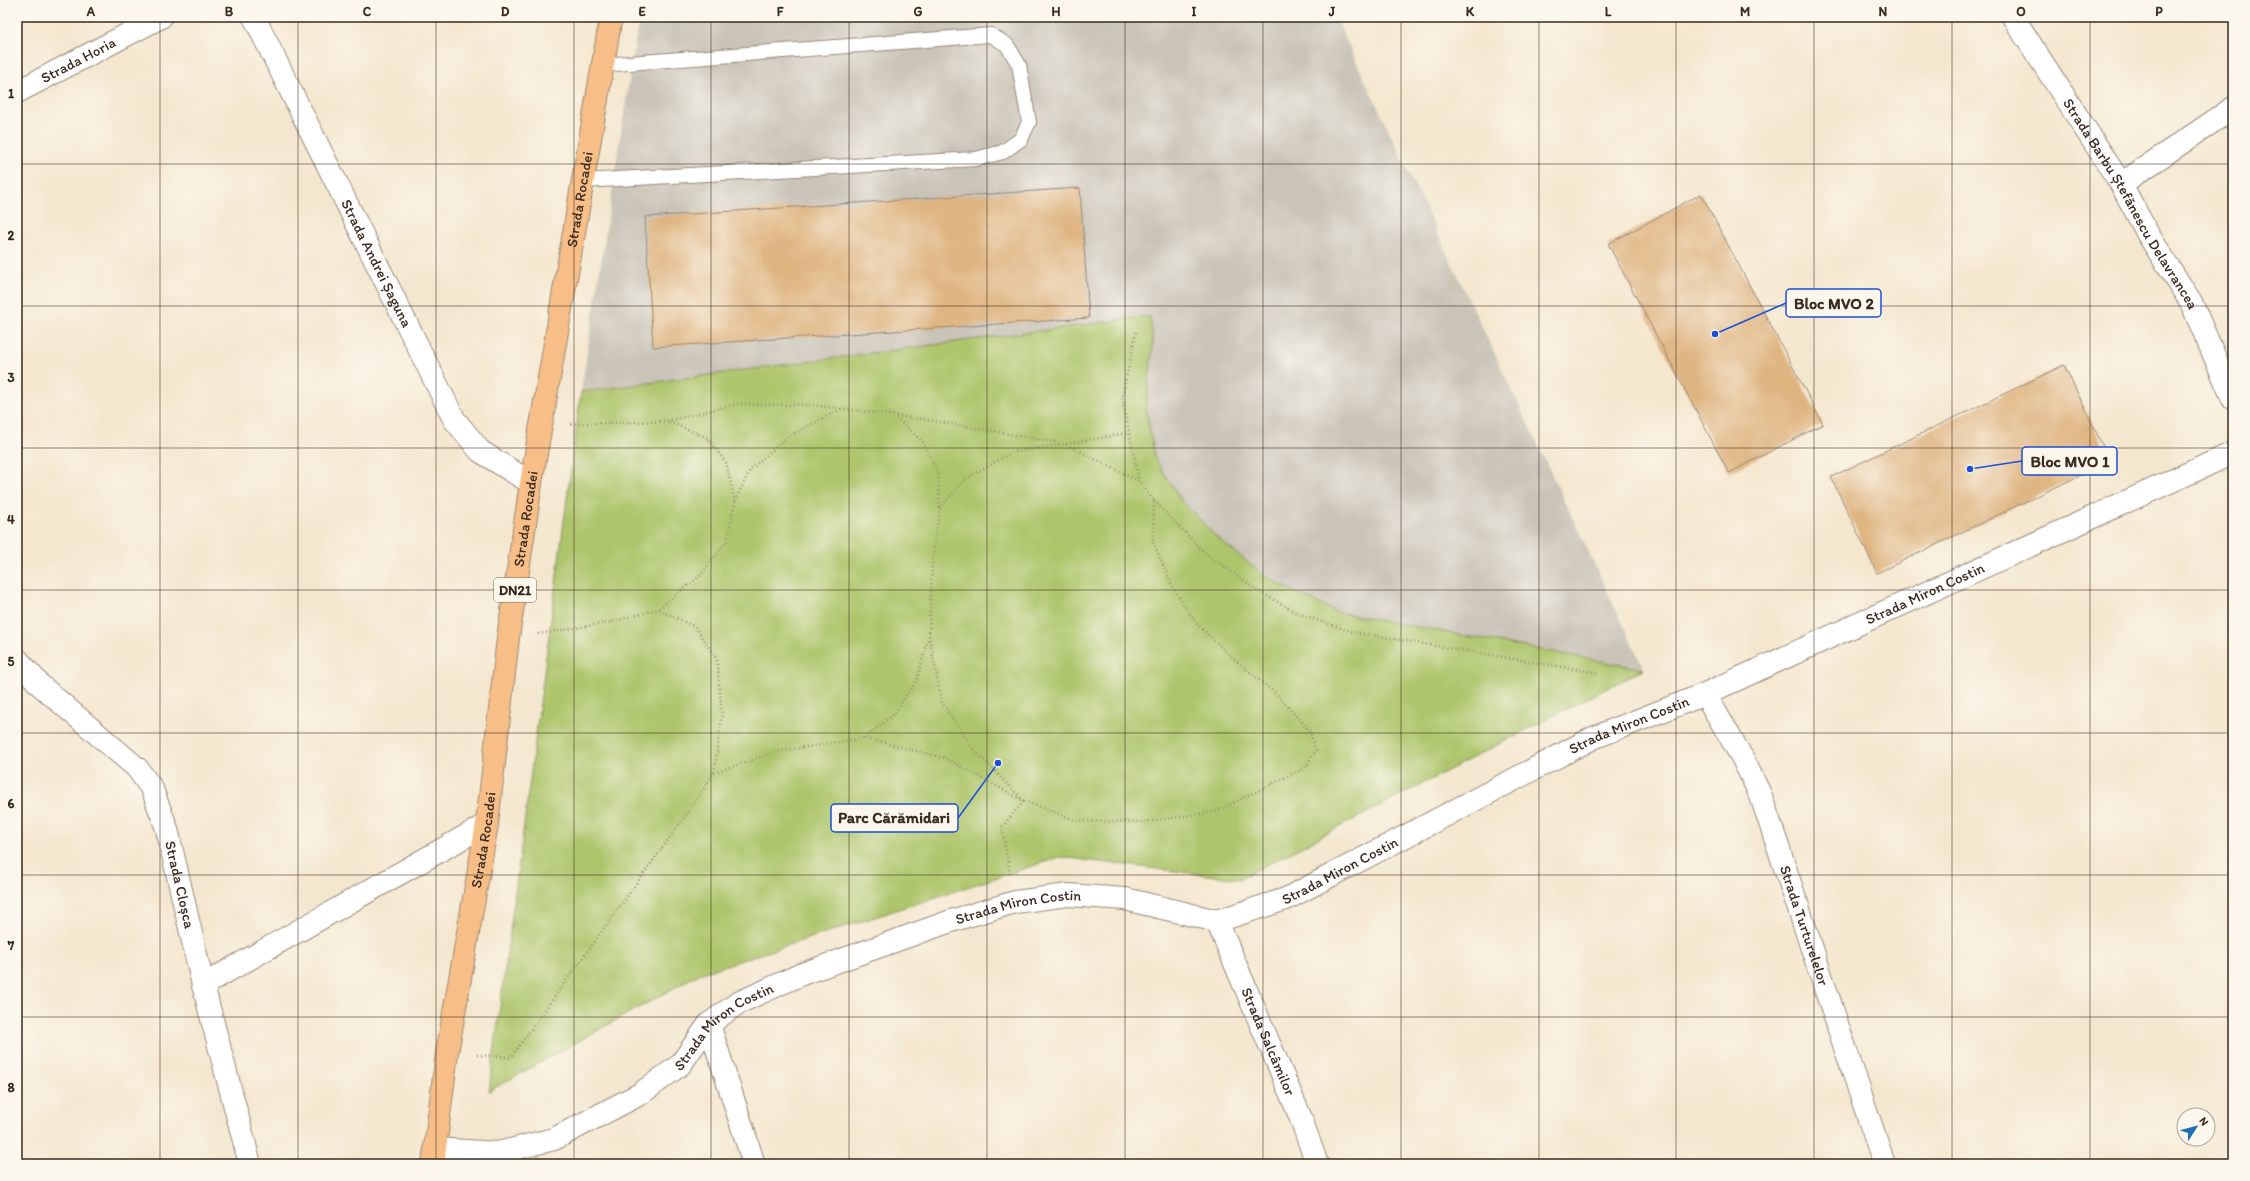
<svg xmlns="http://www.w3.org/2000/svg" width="2250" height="1181" viewBox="0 0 2250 1181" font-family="Itim,sans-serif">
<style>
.industrial{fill:#c9c3b8}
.green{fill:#adc66c;stroke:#747845}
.building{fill:#dfb582}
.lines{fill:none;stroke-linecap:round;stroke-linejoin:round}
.service-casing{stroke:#988876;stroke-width:16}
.minor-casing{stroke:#988876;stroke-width:24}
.primary-casing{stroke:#988876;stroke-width:24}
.path{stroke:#988876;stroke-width:2.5;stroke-dasharray:1 3;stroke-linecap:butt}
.service{stroke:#fff;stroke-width:14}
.minor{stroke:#fff;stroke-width:22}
.primary{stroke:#f7be87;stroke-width:22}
.grid{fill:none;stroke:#3b2a1e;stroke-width:1;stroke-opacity:0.55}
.labels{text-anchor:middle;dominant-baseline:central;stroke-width:3;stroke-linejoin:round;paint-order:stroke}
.shield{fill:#fbf7ec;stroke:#75685c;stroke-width:1}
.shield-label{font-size:14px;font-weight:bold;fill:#3b2a1e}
.street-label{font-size:15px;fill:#3b2a1e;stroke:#fbf7ec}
.leader{fill:none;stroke:#1d4ed8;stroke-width:1.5}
.callout-dot{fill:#1d4ed8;stroke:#fbf7ec;stroke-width:1.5}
.callout{fill:#fbf7ec;stroke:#1d4ed8;stroke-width:1.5}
.callout-label{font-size:16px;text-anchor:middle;font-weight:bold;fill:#3b2a1e}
.neatline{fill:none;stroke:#3b2a1e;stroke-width:1.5}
.grid-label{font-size:13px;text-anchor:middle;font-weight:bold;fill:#3b2a1e}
</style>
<rect width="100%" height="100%" fill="#fbf7ec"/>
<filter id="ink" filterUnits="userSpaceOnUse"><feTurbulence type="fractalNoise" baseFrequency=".025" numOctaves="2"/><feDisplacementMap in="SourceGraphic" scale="8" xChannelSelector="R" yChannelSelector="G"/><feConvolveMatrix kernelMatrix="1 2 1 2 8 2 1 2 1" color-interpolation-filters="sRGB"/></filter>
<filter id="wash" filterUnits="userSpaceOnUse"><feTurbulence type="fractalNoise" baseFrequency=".012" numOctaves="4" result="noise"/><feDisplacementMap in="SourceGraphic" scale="16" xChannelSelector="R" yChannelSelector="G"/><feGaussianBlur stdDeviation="0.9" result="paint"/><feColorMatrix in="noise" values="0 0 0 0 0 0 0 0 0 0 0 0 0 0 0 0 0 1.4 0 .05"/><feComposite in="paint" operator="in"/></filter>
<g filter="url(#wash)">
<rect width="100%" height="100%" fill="#f4e7cf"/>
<path class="industrial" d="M639,17h696l309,652 -308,-57 -66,-33 -53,-41 -36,-38 -26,-41 -9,-52 7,-64 -3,-27 -569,76z"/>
<path class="green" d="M1150,316l3,27 -7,64 9,52 26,41 36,38 52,41 67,33 308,57 -405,210 -179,-22 -361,117 -210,117 92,-699z"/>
<g id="blocks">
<path class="building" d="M1080,188l9,130 -436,29 -8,-130z
M1701,194l122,230 -94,49 -121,-229z
M2064,365l46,96 -233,112 -46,-96z"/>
</g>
</g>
<g filter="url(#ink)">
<use href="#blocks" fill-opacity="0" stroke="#988876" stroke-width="1"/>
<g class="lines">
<g class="service-casing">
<path id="service" d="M583,181l393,-22 27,-7 18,-13 8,-17 -10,-57 -12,-20 -16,-10 -388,30"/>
</g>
<g class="minor-casing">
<g id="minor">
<path id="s1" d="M254,17l200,402 26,32 51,32"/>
<path id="s2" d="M2013,17l108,167 28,52 42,66 42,97"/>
<path id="s3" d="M17,92l144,-75"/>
<path d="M2121,184l112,-76"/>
<path id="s4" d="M17,659l23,26 97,83 15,21 15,40 36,156 47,179"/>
<path id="s5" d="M1705,694l38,65 18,37 123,368"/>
<path id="s6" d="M1217,921l83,195 17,48"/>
<path d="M203,985l284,-161"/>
<path d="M709,1024l45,140"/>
<path id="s7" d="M435,1149l63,4 56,-14 86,-45 40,-29 29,-41 29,-21 64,-29 149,-53 64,-19 53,-7 57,4 92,22 69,-22 307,-161 112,-44 528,-241"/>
</g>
</g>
<g class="primary-casing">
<g id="primary">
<path id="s8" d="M433,1164l14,-111 40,-229 21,-186 23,-155 80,-466"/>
</g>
</g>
<path class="path" d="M1136,332l-14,66 17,82
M893,415l30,27 15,31 2,34
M571,424l96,-3 70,-17 76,1 116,15 132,23
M1066,444l62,-11
M735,501l15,-31 37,-33 56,-29
M1154,501l49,50 52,38 44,25 54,18 246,41
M538,634l69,-11 51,-14 42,-33 27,-35 8,-39 -9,-39 -18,-25 -41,-17
M864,738l30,-24 23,-34 11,-42
M714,773l61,-21 89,-14 81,20 79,43 54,20 65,1 71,-10 91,-44 11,-18 -7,-20 -34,-37 -48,-40 -31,-30 -23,-35 -20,-46 1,-41 -15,-20 -74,-37 -52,8 -48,27 -25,29 -8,52 -3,75 13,68 31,46 51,52
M1010,874l-8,-47 22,-26
M477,1055l34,2 175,-242 28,-42 8,-56 -5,-58 -22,-32 -37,-18"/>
<use href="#service" class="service"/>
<use href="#minor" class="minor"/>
<use href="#primary" class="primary"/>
</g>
</g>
<path class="grid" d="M160,17v1147M298,17v1147M436,17v1147M574,17v1147M711,17v1147M849,17v1147M987,17v1147M1125,17v1147M1263,17v1147M1401,17v1147M1539,17v1147M1676,17v1147M1814,17v1147M1952,17v1147M2090,17v1147M17,164h2216M17,306h2216M17,448h2216M17,590h2216M17,733h2216M17,875h2216M17,1017h2216"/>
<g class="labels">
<rect class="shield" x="494" y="578" width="42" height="24" rx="3"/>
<g class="shield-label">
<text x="515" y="590">DN21</text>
</g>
<g class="street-label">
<text stroke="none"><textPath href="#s3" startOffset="69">Strada Horia</textPath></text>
<text stroke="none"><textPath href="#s8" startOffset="976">Strada Rocadei</textPath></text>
<text stroke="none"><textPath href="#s2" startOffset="221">Strada Barbu Ștefănescu Delavrancea</textPath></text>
<text stroke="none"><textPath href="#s1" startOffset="275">Strada Andrei Șaguna</textPath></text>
<text stroke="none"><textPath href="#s8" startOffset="652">Strada Rocadei</textPath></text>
<text stroke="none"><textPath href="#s7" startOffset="1635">Strada Miron Costin</textPath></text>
<text stroke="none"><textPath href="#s7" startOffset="1311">Strada Miron Costin</textPath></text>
<text stroke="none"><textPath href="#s8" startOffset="328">Strada Rocadei</textPath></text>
<text stroke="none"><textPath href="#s7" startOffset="987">Strada Miron Costin</textPath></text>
<text stroke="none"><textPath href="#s4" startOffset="288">Strada Cloșca</textPath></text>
<text stroke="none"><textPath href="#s7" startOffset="651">Strada Miron Costin</textPath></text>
<text stroke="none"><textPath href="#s5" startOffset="253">Strada Turturelelor</textPath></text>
<text stroke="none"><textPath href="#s7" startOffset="327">Strada Miron Costin</textPath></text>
<text stroke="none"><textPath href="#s6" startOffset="131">Strada Salcâmilor</textPath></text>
</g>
</g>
<path class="leader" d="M1715 334L1786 303M1970 469L2022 461M998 763L958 818"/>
<g class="callout-dot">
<circle cx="1715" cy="334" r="4"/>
<circle cx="1970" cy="469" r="4"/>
<circle cx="998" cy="763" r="4"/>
</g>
<g class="callout">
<rect x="1786" y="289" width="95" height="28" rx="4"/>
<rect x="2022" y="447" width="95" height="28" rx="4"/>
<rect x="831" y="804" width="127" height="28" rx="4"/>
</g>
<g class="callout-label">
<text x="1834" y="309">Bloc MVO 2</text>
<text x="2070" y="467">Bloc MVO 1</text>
<text x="894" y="823">Parc Cărămidari</text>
</g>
<rect width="2250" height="1181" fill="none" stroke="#fbf7ec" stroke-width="44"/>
<g transform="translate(2196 1127) rotate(54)"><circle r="19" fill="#fbf7ec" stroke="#aea59a"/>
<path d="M0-3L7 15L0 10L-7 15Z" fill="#1f6fb2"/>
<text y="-6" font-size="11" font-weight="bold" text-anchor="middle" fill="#3b2a1e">N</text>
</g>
<rect x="22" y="22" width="2206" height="1137" class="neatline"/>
<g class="grid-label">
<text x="91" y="16">A</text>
<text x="229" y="16">B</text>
<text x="367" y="16">C</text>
<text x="505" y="16">D</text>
<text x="642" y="16">E</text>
<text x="780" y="16">F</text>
<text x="918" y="16">G</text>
<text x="1056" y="16">H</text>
<text x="1194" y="16">I</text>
<text x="1332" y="16">J</text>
<text x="1470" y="16">K</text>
<text x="1608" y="16">L</text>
<text x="1745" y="16">M</text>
<text x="1883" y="16">N</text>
<text x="2021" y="16">O</text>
<text x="2159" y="16">P</text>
<text x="11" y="98">1</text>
<text x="11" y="240">2</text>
<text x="11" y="382">3</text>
<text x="11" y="524">4</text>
<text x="11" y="666">5</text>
<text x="11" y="808">6</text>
<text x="11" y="950">7</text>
<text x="11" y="1092">8</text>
</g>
</svg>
